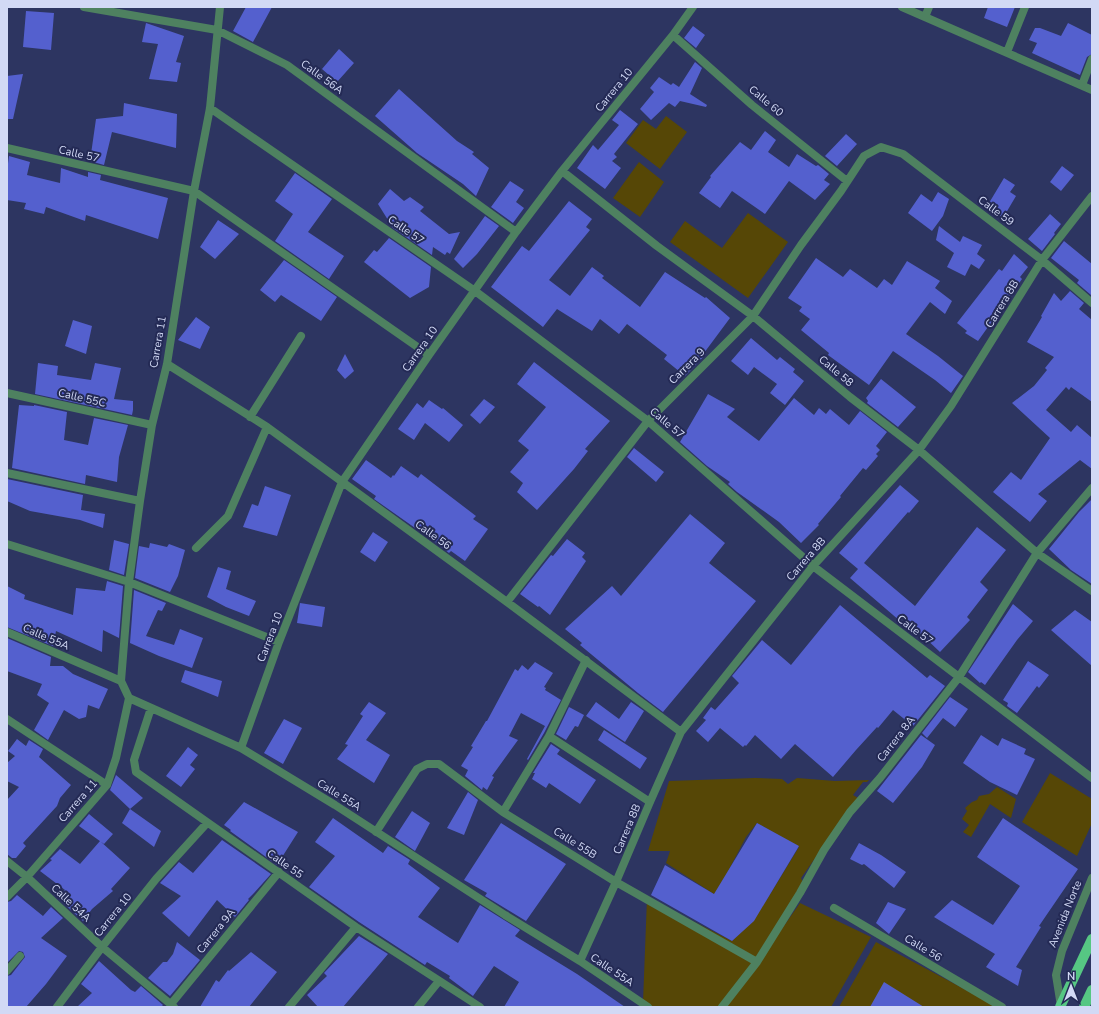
<svg xmlns="http://www.w3.org/2000/svg" width="1099" height="1014" viewBox="0 0 1099 1014" font-family="'Nunito Sans',sans-serif">
<style>
.green{fill:#564706;fill-rule:evenodd}
.building{fill:#5460ce}
.lines{fill:none;stroke-linecap:round;stroke-linejoin:round}
.street{stroke:#4e8160;stroke-width:8}
.primary{stroke:#56c783;stroke-width:10}
.labels{text-anchor:middle;dominant-baseline:central;stroke-width:4;stroke-linejoin:round;paint-order:stroke}
.street-label{font-size:11px;fill:#d2d9f5;stroke:#242a55}
</style>
<rect width="100%" height="100%" fill="#2d3561"/>
<path class="green" d="M666,116l21,16 -27,37 -34,-26 17,-23 13,9z
M639,162l25,20 -24,35 -27,-19z
M748,213l40,29 -40,56 -78,-56 15,-21 37,27z
M1050,773l42,26v24l-15,33 -55,-34z
M755,778l27,1 6,5 9,-6 38,3 34,-1 -2,2h-4l-10,13 5,3 -57,80 2,4 -41,75 38,-54 71,34 -40,70h-180l-8,-5 4,-104 85,43 22,-21 -88,-57 4,-12h-22l21,-70zM757,823l42,24 -33,54 -41,-24 21,-40z
M997,787l19,12 -5,19 -21,-14 -19,33 -8,-5 6,-7 -7,-6 5,-8 -2,-3 7,-6 5,-2 2,-4 10,-2z
M876,942l122,65h-159z"/>
<path class="building" d="M246,7h26l-19,35 -20,-11z
M988,7h27l-8,20 -23,-9z
M26,11l28,2 -3,37 -28,-3z
M146,23l38,13 -8,26 5,1 -4,19 -28,-3 9,-35 -16,-2z
M1068,23l24,12v19l-5,3 -7,18 -48,-22 5,-10 -8,-3 6,-12h5l21,8z
M693,26l12,9 -9,13 -12,-10z
M339,49l15,14 -17,19 -15,-13z
M695,62l7,6 -12,26 17,11 -1,2 -26,-6 -5,6 -6,-4 -18,17 -11,-11 14,-17 -4,-4 9,-11 12,8 2,-2 6,4z
M23,74l-10,45h-6v-43z
M399,89l58,52 17,11 -2,2 17,14 -13,28 -13,-12 -46,-31 -42,-37z
M124,103l53,11 -1,34 -64,-16 -8,33 -14,-4 6,-42 27,-3z
M620,110l18,14 -24,30 3,3 -5,4 9,7 -16,21 -28,-21 16,-23 5,5 21,-25 -7,-5z
M765,131l11,9 -8,12 21,15 8,-13 19,12 2,-1 11,9 -5,6 6,4 -15,16 -26,-19 -24,33 -33,-23 -12,17 -21,-15 12,-16 -1,-1 30,-34 11,8z
M846,134l11,10 -20,22 -12,-10z
M9,156l21,6 -3,13 33,8 1,-15 27,9v-5l13,3 -1,5 68,18 -10,41 -72,-24 -1,6 -39,-14 -2,7 -20,-5 2,-6 -19,-3v-29z
M1062,166l12,9 -13,16 -11,-9z
M295,173l37,26 -24,33 36,24 -15,23 -54,-38 18,-27 -18,-13z
M1004,178l11,7 -5,7 6,4 -13,22 -10,-7v-6l-4,-2z
M510,181l14,9 -8,12 8,6 -11,15 -22,-16z
M390,189l14,12 6,-4 14,10 -4,4 29,23 11,-2 -10,22 -3,-2 -2,3 -12,-8 -1,8 -39,-27 -15,-24z
M938,192l11,7 -6,17 -11,15 -24,-18 13,-19 11,8z
M569,201l23,18 -6,8 4,3 -41,50 21,16 22,-29 12,9 -2,2 38,29 25,-35 40,26 1,-1 24,21 -26,35 2,1 -21,22 -21,-17 3,-4 -40,-31 -8,10 -19,-15 -8,12 -35,-22 -14,18 -52,-40 31,-41 7,5z
M1050,214l11,10 -7,9 1,1 -13,17 -14,-12z
M485,216l14,10 -22,28 -14,14 -9,-9z
M218,220l21,14 -24,25 -15,-12z
M939,226l21,16 3,-6 19,9 -5,9 8,6 -6,9 -8,-5 -6,12 -18,-9 7,-14 -18,-13z
M389,238l42,29 -2,20 -19,11 -46,-36 10,-12 3,2z
M1064,241l28,23 -1,31 -14,-12 2,-3 -28,-22z
M1014,254l14,13 -8,10 2,2 -44,62 -13,-8 2,-2 -10,-8 42,-54 3,2z
M816,258l27,19 7,-8 27,19 7,-9 8,6 15,-24 33,20 -5,7 17,13 -7,13 -15,-12 -24,32 32,22 25,20 -12,17 -16,-13 -42,-29 -24,34 -41,-30 1,-2 -28,-23 9,-11 -11,-8 3,-4 -14,-9z
M284,260l53,37 -16,24 -40,-26 -6,7 -15,-12z
M1070,291l14,12 -5,6 13,11v82l-21,-15 -2,3 -3,-3 -20,23 25,22 6,-7 15,13v31l-12,-9 -42,34 9,7 -17,21 -37,-30 18,-20 10,8 29,-42 -38,-35 22,-17 13,-16 -2,-2 9,-11 -27,-15 15,-25 -1,-1 13,-23 7,8z
M196,317l14,10 -10,22 -22,-9z
M73,320l19,6 -6,28 -21,-8z
M751,338l26,22 3,-3 15,12 -2,3 11,9 -19,24 -15,-12 7,-9 -23,-17 -6,8 -17,-14z
M345,354l9,17 -9,8 -8,-9z
M534,362l76,59 -25,28 3,2 -14,18 -37,41 -20,-18 6,-9 -13,-11 19,-22 -11,-9 28,-34 -29,-23z
M38,363l20,3 -1,9 34,5 4,-17 26,5 -7,31 19,2v9l-1,5 -97,-21z
M881,379l35,28 -18,20 -31,-24 1,-2 -2,-3z
M708,394l27,15 -8,8 32,24 35,-43 20,17 5,-7 7,6 4,-5 19,16 11,-14 27,21 -11,14 4,4 -4,4 2,2 -12,14 -3,-2 -23,28 1,1 -23,27 1,1 -18,18 -22,-21 -42,-30 -9,-8 2,-2 -23,-16 -27,-24z
M484,399l11,8 -15,17 -10,-9z
M429,400l13,9 1,-1 20,17 -14,17 -24,-19 -11,17 -16,-11 19,-26 6,5z
M19,405l15,1v-1l33,7 -3,28 24,5 6,-27 34,7 -9,32 -2,25 -31,-7 -1,9 -73,-16z
M634,448l30,24 -8,10 -29,-25z
M366,460l25,18 2,-3 1,1 7,-10 17,12 3,-4 55,42 -3,3 15,10 -23,32 -14,-10 -2,2 -30,-24 -1,1 -44,-31 2,-3 -24,-17z
M7,479l76,16 -2,15 24,4 -2,14 -23,-8 -50,-9 -23,-10z
M900,485l19,16 -10,12 -1,-1 -44,51 51,43 62,-79 29,23 -26,32 8,8 -21,27 3,3 -30,32 -37,-35 -3,4 -50,-43 8,-9 -19,-16z
M265,486l26,9 -14,41 -34,-9 9,-23 6,2z
M1092,499v85l-21,-14 -22,-21 30,-37z
M690,514l35,29 -16,20 47,38 -93,111 -25,-19 -58,-48 2,-2 -17,-14 47,-43 9,10z
M373,532l15,10 -13,20 -15,-10z
M567,539l18,14 -3,4 4,4 -36,54 -11,-9 -1,1 -18,-13 31,-39 2,1z
M114,540l15,4 -5,31 -15,-5z
M150,543l17,4 2,-3 16,6 -7,26 -8,16 -35,-14 4,-32 10,2z
M218,567l13,4 -5,18 30,12 -7,15 -23,-9 -19,-10z
M107,581l16,5 -4,52 -16,-8 -1,22 -46,-21 -3,15 -46,-19v-41l18,9 -1,4 49,16 3,-27 29,3z
M134,590l32,13 -4,8 -4,-1 -12,26 28,9 6,-16 23,9 -11,30 -33,-12 -29,-13z
M300,603l25,4 -3,20 -25,-4z
M1013,604l20,17 -16,19 -32,45 -4,-3 -1,1 -12,-11z
M840,605l87,73 3,-3 15,11 -32,40 -20,-16 -15,18 -1,-1 -21,23 -23,27 -38,-33 -14,15 -26,-24 -9,11 -1,-1 -2,2 -23,-19 -12,14 -12,-11 10,-11 -3,-2 8,-11 4,3 24,-27 -7,-7 30,-36 29,25z
M1075,610l17,12v44l-41,-36z
M7,638l44,19 -1,9h13l10,8 35,15 -9,20 -11,-4 -2,12 -7,2 -15,-9 -16,30 -14,-10 15,-27 -12,-8 5,-11 -35,-13z
M1028,661l21,14 -10,13 -2,-2 -20,27 -10,-7 1,-3 -5,-3z
M535,662l18,11 -9,14 2,1 -1,2 16,10 -17,33 -16,27 -1,-1 18,-33 -24,-13 -12,23 9,4 -26,36 2,1 -7,13 -4,-3 -1,3 -17,-14 3,-6 -7,-4 12,-19 -2,-1 15,-25h1l28,-52 3,2 4,-6 6,5z
M185,670l37,11 -4,16 -37,-15z
M950,697l18,12 -13,18 -12,-9 -16,20 -5,-5z
M369,702l17,11 -20,27 24,15 -16,28 -37,-24 11,-14 -3,-1 18,-28 -3,-2z
M596,702l23,17 12,-17 13,9 -19,31 -39,-26z
M569,707l15,8 -6,12 -3,-1 -9,14 -10,-6z
M284,719l18,9 -19,36 -19,-11z
M604,730l43,28 -7,11 -42,-29z
M921,735l14,10 -13,22 -29,36 -16,-12z
M981,735l17,11 4,-8 24,11 -2,5 11,5 -18,36 -27,-13 -27,-19z
M17,739l9,7 3,-6 14,9 -4,8 32,28 -11,13 -3,8 -34,37 3,3 -10,12h-4l-5,-4v-54l12,-13 -12,-6v-18l8,-7 -7,-5z
M551,744l9,6 -3,4 39,26 -16,24 -31,-21 -3,5 -14,-9 3,-6h-2z
M188,747l10,8 -8,10 5,4 -14,18 -15,-11z
M116,775l27,23 -13,11 -20,-19z
M468,792l10,8 -14,35 -17,-7z
M244,802l54,30 -21,33 -47,-34 1,-1 -7,-5z
M130,809l31,22 -7,16 -32,-24z
M412,811l18,12 -15,28 -20,-14z
M89,814l24,20 -9,10 -25,-18z
M333,818l50,35 5,-7 22,14 -2,4 32,24 -22,29 32,21 8,5 22,-38 40,25 -5,6 62,38 48,33h-121l15,-25 -25,-16 -21,30 -24,-18 1,-2 -23,-14 -2,3 -66,-43 -50,-35 26,-31 -20,-14z
M1003,818l75,51 -39,57 2,1 -25,40 6,3 -4,16 -32,-19 9,-13 -61,-37 18,-17 41,25 27,-39 -43,-29z
M501,823l65,41 -40,57 -41,-25 2,-3 -23,-13z
M757,823l42,23 -45,75 -22,20 -81,-46 14,-30 49,29z
M222,840l49,34 -17,19 -6,6 1,1 -14,17 -18,-17 -28,37 -27,-24 19,-17 -21,-13 19,-21 14,11z
M100,841l30,27 -19,21 2,2 -21,18 -9,12 -25,-23 7,-8 -25,-19 12,-11 -2,-1 10,-10 20,15z
M859,843l22,12 25,17 -12,16 -30,-24 -2,1 -12,-6z
M17,895l26,21 8,-9 12,11 -22,20 26,18 -21,28 -20,23h-19v-31l4,-1 14,-18 -2,-5 -4,-1 -12,12v-61l4,-1z
M888,902l18,7 -17,25 -13,-11z
M359,936l29,18 -45,53h-25l-11,-12 20,-19 -3,-3z
M177,942l23,18 -30,36 -22,-18 15,-16h4l6,-8z
M251,952l26,20 -28,35h-49l16,-27 3,2 9,-12 1,1z
M99,961l32,29 4,2 6,-6 22,19 -2,2h-84l15,-14 -11,-9z
M884,982l40,25h-54z"/>
<g class="lines">
<path class="street" d="M84,7l133,23 70,35 229,167
M902,7l190,83
M925,17l4,-10
M673,35l79,70 95,76
M1007,52l18,-45
M1082,85l10,-26
M210,108l265,183 173,130 165,145 279,212
M7,148l187,43 235,164
M562,171l95,75 96,70 97,81 69,53 118,103 55,38
M167,364l100,63 240,175 174,130
M7,393l145,32
M250,417l51,-81
M7,473l133,28
M7,544l122,38 150,60
M196,548l32,-32 39,-89
M507,602l141,-181 105,-105 48,-71 40,-54 23,-35 17,-9 22,7 139,106 50,43
M7,632l114,49 8,17 112,50 94,57 170,110 75,46 68,46
M121,681l8,-99 11,-81 12,-76 15,-61 27,-173 16,-83 10,-101
M151,708l-17,52 2,12 220,155 124,80
M7,719l100,66
M549,736l101,66
M241,748l38,-106 63,-160 87,-127 87,-123 46,-61 111,-136 20,-28
M503,812l46,-76 37,-76
M376,832l41,-63 10,-5h12l64,48 113,70 141,80
M7,861l20,16 75,70 72,60
M7,897l20,-20 80,-92 9,-27 13,-60
M834,908l168,99
M580,961l36,-79 34,-80 31,-70 132,-166 106,-116 32,-44 91,-146 50,-64
M7,971l13,-15
M171,1004l108,-132
M1061,1006l-5,-31 6,-24 30,-73
M57,1007l45,-60 54,-68 51,-56
M289,1007l67,-80
M418,1007l21,-26
M722,1007l35,-45 43,-69 24,-43 26,-38 30,-34 79,-101 78,-124 55,-65"/>
<path class="primary" d="M1060,1007l32,-68
M1084,1007l8,-17"/>
</g>
<g class="labels">
<g class="street-label">
<text transform="translate(322 77) rotate(36)">Calle 56A</text>
<text transform="translate(614 90) rotate(-51)">Carrera 10</text>
<text transform="translate(766 101) rotate(40)">Calle 60</text>
<text transform="translate(79 154) rotate(13)">Calle 57</text>
<text transform="translate(996 211) rotate(37)">Calle 59</text>
<text transform="translate(406 230) rotate(35)">Calle 57</text>
<text transform="translate(1002 304) rotate(-59)">Carrera 8B</text>
<text transform="translate(158 342) rotate(-80)">Carrera 11</text>
<text transform="translate(420 349) rotate(-55)">Carrera 10</text>
<text transform="translate(687 366) rotate(-45)">Carrera 9</text>
<text transform="translate(836 371) rotate(40)">Calle 58</text>
<text transform="translate(82 398) rotate(13)">Calle 55C</text>
<text transform="translate(667 423) rotate(40)">Calle 57</text>
<text transform="translate(433 535) rotate(36)">Calle 56</text>
<text transform="translate(806 559) rotate(-49)">Carrera 8B</text>
<text transform="translate(915 630) rotate(37)">Calle 57</text>
<text transform="translate(46 637) rotate(23)">Calle 55A</text>
<text transform="translate(270 637) rotate(-69)">Carrera 10</text>
<text transform="translate(896 739) rotate(-52)">Carrera 8A</text>
<text transform="translate(339 795) rotate(32)">Calle 55A</text>
<text transform="translate(78 801) rotate(-49)">Carrera 11</text>
<text transform="translate(627 829) rotate(-67)">Carrera 8B</text>
<text transform="translate(575 843) rotate(32)">Calle 55B</text>
<text transform="translate(285 864) rotate(35)">Calle 55</text>
<text transform="translate(71 903) rotate(43)">Calle 54A</text>
<text transform="translate(1065 914) rotate(-68)">Avenida Norte</text>
<text transform="translate(113 915) rotate(-51)">Carrera 10</text>
<text transform="translate(216 931) rotate(-51)">Carrera 9A</text>
<text transform="translate(923 948) rotate(31)">Calle 56</text>
<text transform="translate(612 970) rotate(34)">Calle 55A</text>
</g>
</g>
<rect width="1099" height="1014" fill="none" stroke="#d2d9f5" stroke-width="16"/>
<g transform="translate(1071 986)" stroke="#242a55" stroke-width="3" paint-order="stroke">
<path d="M0-3L7 15L0 10L-7 15Z" fill="#d2d9f5"/>
<text y="-6" font-size="11" font-weight="bold" text-anchor="middle" fill="#d2d9f5">N</text>
</g>
</svg>
